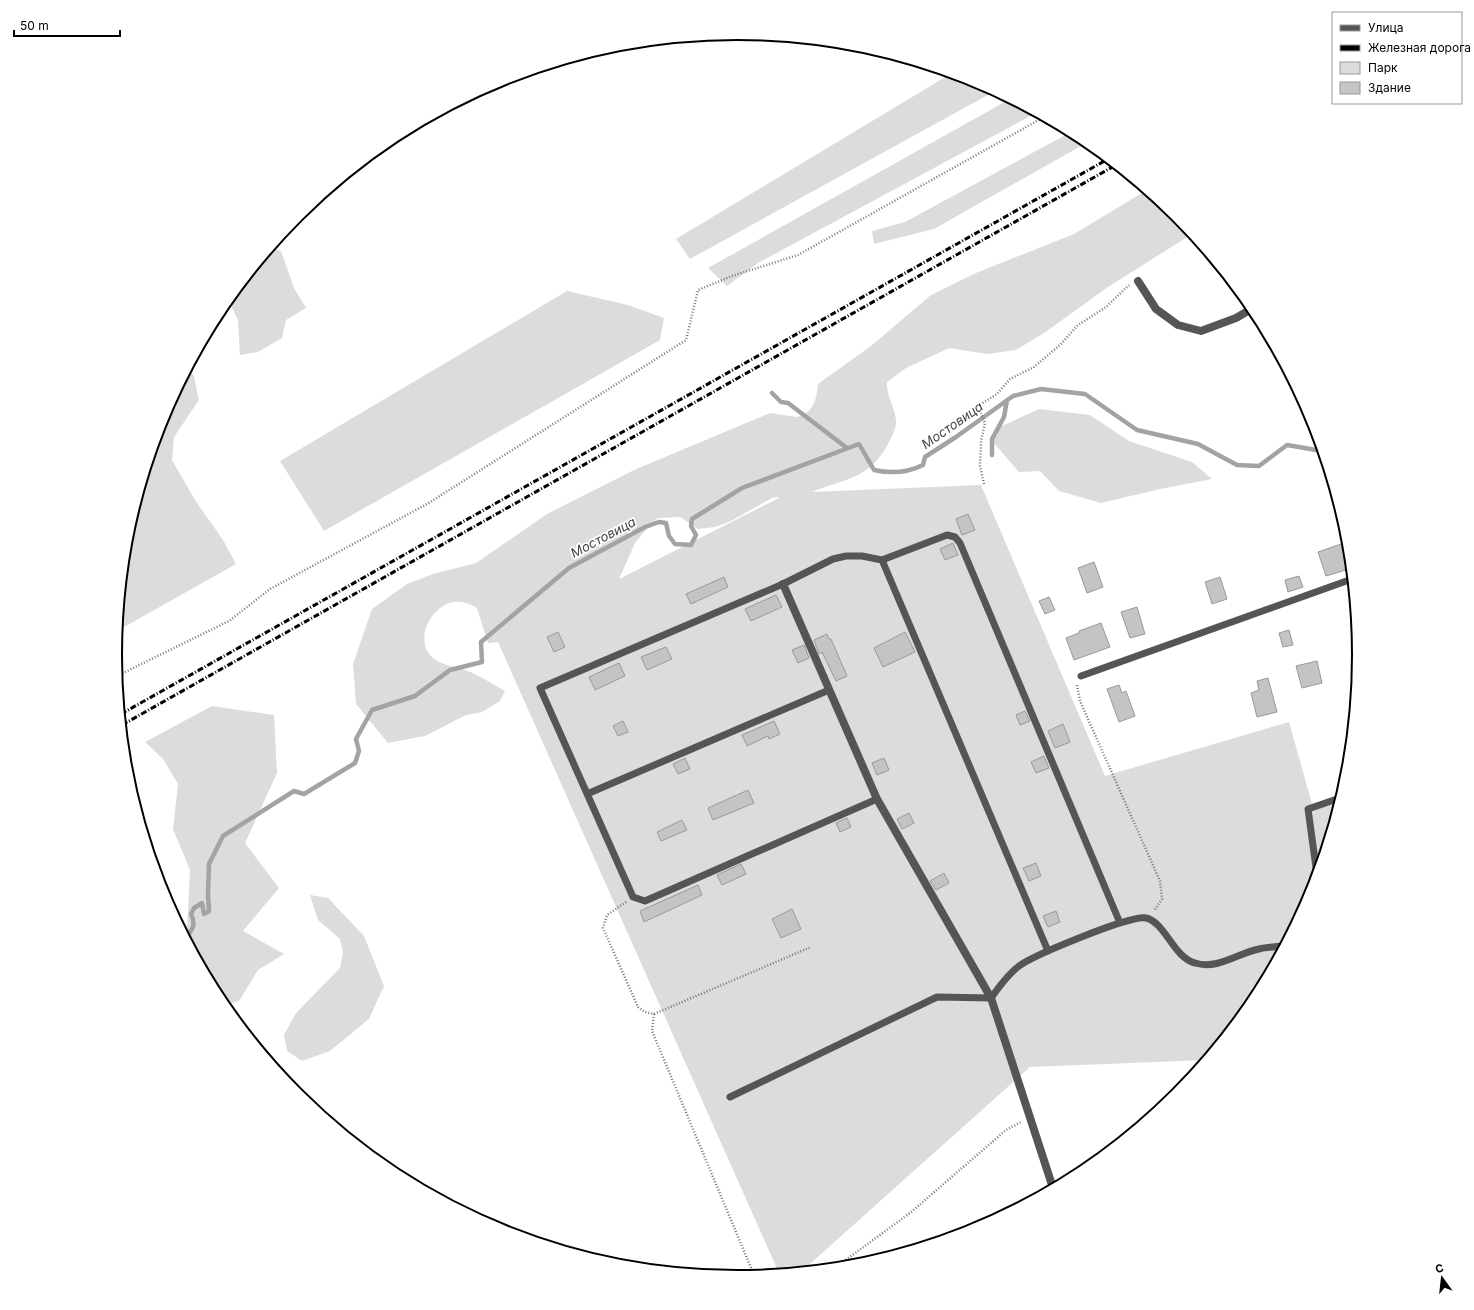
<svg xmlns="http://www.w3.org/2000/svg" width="1474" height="1310" viewBox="0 0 1474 1310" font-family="Inter,sans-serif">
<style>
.green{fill:#dcdcdc;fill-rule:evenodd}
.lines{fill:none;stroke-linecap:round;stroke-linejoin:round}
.stream{stroke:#a3a3a3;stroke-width:4.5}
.building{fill:#c4c4c4;stroke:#999}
.path{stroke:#777;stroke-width:2.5;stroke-dasharray:1 2;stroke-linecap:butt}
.service{stroke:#555;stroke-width:7}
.minor{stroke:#555;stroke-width:8}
.rail{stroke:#000;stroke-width:3;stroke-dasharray:6 2 1 2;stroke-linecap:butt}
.labels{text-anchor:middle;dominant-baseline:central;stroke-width:3.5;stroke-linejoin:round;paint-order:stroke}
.water-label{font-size:13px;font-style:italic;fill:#444;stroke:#fff}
.rim{fill:none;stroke:#000;stroke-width:2}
</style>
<rect width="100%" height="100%" fill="#fff"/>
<path class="green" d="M952,73l23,7 20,11 -305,168 -14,-20z
M1010,99l26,14 -278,150 -31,23 -19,-18z
M1071,132l17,10 -154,87 -60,15 -2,-13 33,-9z
M1147,190l30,25 15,19 -84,53 -64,46 -28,17 -29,4 -38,-6 -43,20 -19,14c-1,15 10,28 9,42 -1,7 -5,14 -8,20 -19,36 -43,34 -76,48l169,-7 124,291 184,-54 23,82 30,-10 -30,99 -58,108 -48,59 -176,7 -228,204 -23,2 -281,-631 -10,1 -11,-35c-7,-4 -14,-7 -23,-6 -22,3 -40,36 -23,54 8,9 23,10 34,14 14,5 27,14 40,21l-5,10 -18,11 -16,3 -41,21 -37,7 -32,-39 -3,-40 19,-55 35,-25 26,-10 43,-11 71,-49 87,-44 136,-57 27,4c17,-5 19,-16 21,-33l53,-38 60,-51 45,-22 98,-39zM779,497v1l-160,81 16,-36 14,-17 9,-8 22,-1 18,12 17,-2 16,-6 41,-23z
M271,248l10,3 13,37 12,20 -20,12 -4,18 -24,14 -18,3 -2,-35 -10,-21z
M567,291l61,14 36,13 -4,22 -336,191 -44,-70z
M189,368l5,9 5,23 -25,37 -2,23 23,40 28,40 13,24 -119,67 10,-98 35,-116z
M1039,409l51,6 39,26 63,21 20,17 -52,10 -59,14 -42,-12 -19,-20 -21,1 -26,-30 7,-15z
M212,706l62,9 3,58 -32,70 34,45 -36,43 41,23 -26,16 -19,31 -16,4 -29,-53 -7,-21 3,-61 -17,-41 5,-45 -15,-25 -18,-17z
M310,895l18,3 36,38 20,50 -15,33 -39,32 -28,10 -15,-10 -3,-16 12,-22 44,-45 3,-15 -3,-14 -22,-19z"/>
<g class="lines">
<path class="stream" d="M772,393l9,9 7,1 59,45
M992,455v-16l12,-22 3,-17
M186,938c7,-9 10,-14 5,-24l3,-6 8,-5 2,11 5,-3 -1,-16 1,-31 14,-28 71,-45 10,3 51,-31 4,-12 -3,-12 16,-29 43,-14 35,-26 32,-8 -1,-20 88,-74 76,-41 14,-5 7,1 3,13 6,8 16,1 5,-10 -5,-9 1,-7 50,-31 117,-44 15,26c18,4 33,3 49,-5l2,-8 31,-20 57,-41 28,-7 44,5 52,36 61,14 39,21 22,1 28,-21 35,6"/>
</g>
<path class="building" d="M968,514l7,16 -13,5 -6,-16z
M953,543l5,12 -13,5 -5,-11z
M1341,544l8,25 -23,7 -8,-24z
M1094,562l9,25 -16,6 -9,-25z
M1299,576l4,11 -15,5 -3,-12z
M724,577l4,10 -37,17 -5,-10z
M1220,577l7,22 -15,5 -7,-22z
M776,595l6,12 -31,14 -6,-12z
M1049,597l6,13 -10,4 -6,-13z
M1137,607l8,27 -15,4 -9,-26z
M1101,623l9,24 -36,13 -8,-22 13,-5v-2z
M1289,630l4,15 -10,2 -4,-14z
M558,632l7,15 -11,5 -7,-15z
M905,632l10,20 -32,15 -9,-19z
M827,634l2,5h2l16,37 -11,5 -14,-29 -3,2 -5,-14z
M804,645l5,13 -11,5 -6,-13z
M666,647l6,12 -25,11 -6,-13z
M1317,661l5,22 -20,5 -6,-22z
M619,663l6,13 -30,14 -6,-13z
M1268,678l9,34 -20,5 -6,-24 8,-3 -2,-9z
M1119,685l3,8 4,-2 9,25 -16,6 -12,-33z
M1025,711l5,10 -10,4 -4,-10z
M623,721l5,11 -10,4 -5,-10z
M774,721l6,13 -11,5 -1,-3 -21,10 -5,-11z
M1063,724l7,18 -15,6 -7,-17z
M1044,756l5,12 -13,5 -5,-11z
M685,758l5,11 -12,5 -5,-10z
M884,758l5,12 -12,5 -5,-12z
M748,790l6,13 -41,17 -5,-12z
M909,813l5,10 -12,6 -5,-10z
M847,818l4,9 -11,5 -4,-9z
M682,820l5,10 -26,11 -4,-9z
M1036,863l5,13 -12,5 -6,-13z
M741,864l5,10 -24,11 -5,-10z
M944,873l5,10 -13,7 -6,-9z
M698,885l4,10 -58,27 -4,-11z
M792,909l9,20 -20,9 -9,-19z
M1056,911l4,11 -12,5 -5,-11z"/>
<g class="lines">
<path class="path" d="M984,484l-4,-18 1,-25 4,-18 -6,-14 4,-6 14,-9 13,-15 24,-12 27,-23 17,-19 28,-18 23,-22
M117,676l112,-55 41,-32 157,-85 259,-164 12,-50 34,-14 66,-21 246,-138
M1077,685l3,16 80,180 2,18 -8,12
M626,902l-19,13 -4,13 35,79 7,5 9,2 157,-67
M654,1014l-2,17 102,244
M836,1267l74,-54 96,-83 15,-8"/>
<path class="service" d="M882,560l166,391
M1081,676l271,-97
M587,794l242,-104
M877,799l-232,102 -12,-4 -93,-209 243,-104 50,-25 13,-3h16l20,4 65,-25 8,2 5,6 160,380
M1317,875l-9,-66 32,-11
M730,1097l207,-100 54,1c8,-11 16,-23 28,-32 15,-11 111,-51 127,-48 19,4 27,39 49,45 23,7 43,-10 64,-14 8,-2 16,-2 24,-3"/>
<path class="minor" d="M1138,281l18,28 22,16 23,6 35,-13 17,-10
M783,584l94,215 114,199 62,190"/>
<path class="rail" d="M121,714l987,-555
M122,725l994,-560"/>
</g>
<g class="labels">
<g class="water-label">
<text transform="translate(952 425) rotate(-35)">Мостовица</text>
<text transform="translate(603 537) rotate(-28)">Мостовица</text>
</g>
</g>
<path d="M0 0H1474V1310H0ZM122 655a615 615 0 1 1 1230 0a615 615 0 1 1-1230 0Z" fill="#fff" fill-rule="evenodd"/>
<path class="rim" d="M122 655a615 615 0 1 1 1230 0a615 615 0 1 1-1230 0Z"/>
<rect x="1332" y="12" width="130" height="92" fill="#ffffff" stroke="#999999"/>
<rect x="1340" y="25" width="20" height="6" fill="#555555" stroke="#999999"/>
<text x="1368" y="32" font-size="12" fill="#000000">Улица</text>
<rect x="1340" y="45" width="20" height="6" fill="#000000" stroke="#999999"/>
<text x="1368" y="52" font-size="12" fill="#000000">Железная дорога</text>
<rect x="1340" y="62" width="20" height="12" fill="#dcdcdc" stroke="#999999"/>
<text x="1368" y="72" font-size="12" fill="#000000">Парк</text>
<rect x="1340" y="82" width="20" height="12" fill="#c4c4c4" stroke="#999999"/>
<text x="1368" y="92" font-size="12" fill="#000000">Здание</text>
<g transform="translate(1442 1278) rotate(345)" stroke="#ffffff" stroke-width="3" paint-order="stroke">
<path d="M0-3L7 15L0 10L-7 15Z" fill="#000000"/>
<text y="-6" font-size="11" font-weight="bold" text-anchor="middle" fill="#000000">С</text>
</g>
<path d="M14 30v6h106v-6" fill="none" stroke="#000000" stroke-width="2"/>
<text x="20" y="30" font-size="12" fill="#000000" stroke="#ffffff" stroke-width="3" paint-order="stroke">50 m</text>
</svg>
